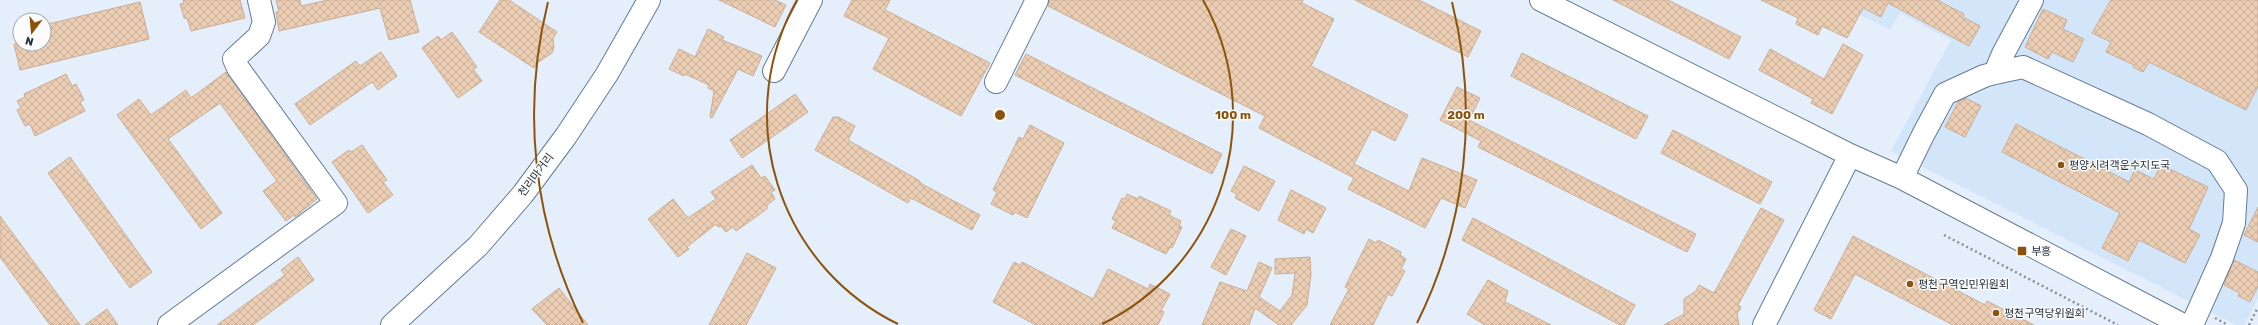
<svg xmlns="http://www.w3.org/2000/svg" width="2258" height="325" viewBox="0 0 2258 325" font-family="Rubik,'Noto Sans KR',sans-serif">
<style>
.built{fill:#d2e5f9}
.building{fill:url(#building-cross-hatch);stroke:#caad94}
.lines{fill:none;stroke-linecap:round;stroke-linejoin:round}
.minor-casing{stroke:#647c95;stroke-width:24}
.highway-casing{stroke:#647c95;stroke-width:24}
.path{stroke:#85909b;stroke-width:2.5;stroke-dasharray:2 3;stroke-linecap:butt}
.minor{stroke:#fff;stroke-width:22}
.highway{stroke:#fff;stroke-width:22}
.ring{fill:none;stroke:#8c530c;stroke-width:2}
.poi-dot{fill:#8c530c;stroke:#fbfbfb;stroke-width:1.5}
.labels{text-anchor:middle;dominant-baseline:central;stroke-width:3;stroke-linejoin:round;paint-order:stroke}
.poi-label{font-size:11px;fill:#26313c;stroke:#fbfbfb;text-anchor:start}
.street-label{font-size:11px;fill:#26313c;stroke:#fbfbfb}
.centre{fill:#8c530c;stroke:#fbfbfb;stroke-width:2}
.ring-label{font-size:12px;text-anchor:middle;font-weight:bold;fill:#8c530c;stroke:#fbfbfb;stroke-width:3;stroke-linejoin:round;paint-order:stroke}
</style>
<defs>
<pattern id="building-cross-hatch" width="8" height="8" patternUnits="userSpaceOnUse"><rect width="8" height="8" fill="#eacdb3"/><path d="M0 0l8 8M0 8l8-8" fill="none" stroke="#c9b09b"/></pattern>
</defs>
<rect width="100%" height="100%" fill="#e4effb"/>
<path class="built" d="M1831,0h427v298l-14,27h-8l-345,-174 60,-111 -51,-27 -10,17z"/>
<path class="building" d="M183,0h57l5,18 -54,13 -4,-13h-3l-4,-14 4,-1z
M276,0h24l1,6 27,-6h82l9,32 -30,8 -9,-32 -101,23 -3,-19h3z
M500,0h9l48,32 -4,6 1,9 -2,6 -15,10 -3,5 -55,-36z
M719,0h56l11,5 -11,22z
M852,0h38l-5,10 105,53 -29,53 -88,-47 16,-31 -45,-22z
M1049,0h254l-1,3 32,16 -23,47 97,49 -13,26 -23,-12 -18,35 55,27 13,-33 55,22 -12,28 -24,-10 -16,30 -77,-39 6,-11 -95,-50 6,-12 -217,-110z
M1355,0h64l62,31 -13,26z
M1613,0h55l73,37 -12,22z
M1761,0h176l27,14 -1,3 17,9 -11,20 -81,-43 -7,14 -18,-9 -16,30 -25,-12 -4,9 -22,-11 2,-6z
M2111,0h147v86l-12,24 -97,-48 -6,10 -10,-5 1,-2 -28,-13 5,-10 -19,-9z
M140,2l9,37 -129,31 -6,-26h30v-19z
M2043,9l24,11 -4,9 21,10 -11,23 -21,-10 -4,7 -23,-12z
M708,29l16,8 -2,3 40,16 -9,20 -15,-7 -26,49 -2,-1 4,-26 -6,-3 1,-3 -24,-11 -1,2 -15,-7 10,-20 16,8z
M452,32l25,35 -4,2 9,12 -24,17 -36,-50 16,-12 3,4z
M1843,44l20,11 -31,59 -21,-11 2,-4 -54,-29 11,-21 54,30z
M381,52l16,24 -19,14 -6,-8 -62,43 -15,-21 61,-43 4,5z
M1522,53l126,63 -12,23 -125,-63z
M1026,54l196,100 -10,20 -197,-99z
M226,72l91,127 -22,18 -1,-2 -8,6 -23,-30 14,-10 -57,-78 -52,36 54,74 -21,16 -84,-114 22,-16 12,16 35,-25 5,8z
M66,74l6,12 4,-2 8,16 -4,2 5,9 -50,25 -5,-12 -5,2 -8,-16 4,-2 -4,-7 8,-4 -1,-3z
M1457,87l23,11 -11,22 227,114 -9,18 -209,-105 3,-6 -41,-21z
M795,94l13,18 -66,46 -12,-18z
M1966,98l15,8 -16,31 -20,-10 13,-25z
M833,117h5l17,9 -7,14 72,41v2l60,32 -8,15 -61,-32 -3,5 -93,-53z
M2016,124l113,58 6,-12 19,9 7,-14 47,22 -19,42 11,6 -15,28 -46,-23 -11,21 -26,-13 18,-35 -118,-61z
M1030,125l34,18 -37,75 -12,-6 -2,3 -22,-11 6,-12 -4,-2 26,-53 4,2z
M1673,130l99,52 -12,22 -99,-51z
M362,145l25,35 -4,2 10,13 -25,18 -36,-51 17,-12 2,2z
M70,157l82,115 -22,16 -82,-115z
M752,165l9,13 4,-2 10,14 -4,2 4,7 -8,6v4l-31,22 -3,-4 -7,5 -5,-6 -3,1 -2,-3 -29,23 2,2 -11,8 -30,-38 25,-20 15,19 28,-19 -5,-7z
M1244,166l31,15 -16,30 -24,-13 2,-4 -6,-3z
M1291,190l35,18 -13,25 -7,-4 -2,5 -26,-14z
M1127,194l11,5 1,-3 32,15 -2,4 12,6 -2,5 3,1 -10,21 -2,-1 -4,7 -54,-26 4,-7 -4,-2 10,-21 3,1z
M2258,207v35l-14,-7z
M1761,208l23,12 -46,85 3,2 -4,7 2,11h-75l20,-11v-15l12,-8 3,-6 15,8z
M0,216l80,109h-30l-50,-68z
M1473,218l162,87 -11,20h-4l-158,-85z
M1231,229l15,7 -20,39 -15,-8z
M1853,236l132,69 2,-4 47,24h-81l-98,-51 -24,45 -17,-9z
M1369,239l7,4 2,-3 23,12 -1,3 6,4 -5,10 4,2 -13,25 -4,-2 -15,31h-43l19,-36 -4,-2z
M747,253l29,15 -30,57h-37z
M298,257l16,23 -61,45h-36l68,-50 -4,-5z
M1310,257l1,18 -4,30 -16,20h-12l-24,-17 -6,17h-47l18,-43 27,9 12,-29 13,6 -13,29 21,14 12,-16 3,-22 -20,1v-15z
M2234,260l24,12v14l-8,16 -12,-6 2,-3 -16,-8z
M1014,262l6,3 2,-3 71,37 15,-30 40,20 2,-5 20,10 -9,17 3,1 -6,13h-122l-43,-23z
M1488,280l20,11 -3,11 46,23h-66l-18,-11z
M559,288l29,37h-41l-15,-16z
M107,309l11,16h-33z"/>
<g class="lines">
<g class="minor-casing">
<path id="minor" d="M1541,0l309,155 52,23 281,147
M774,71l37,-71
M1995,73l8,-19 29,-54
M996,82l41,-82
M1902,178l21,-43 22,-41 39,-18 11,-3 28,-6 125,57 69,37 19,29 -2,33 -12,35 -30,67
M169,325l167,-122 -98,-135 -4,-9 25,-23 5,-14 -5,-22
M1764,325l86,-170"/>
</g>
<g class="highway-casing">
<path id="highway" d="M392,325l86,-79 45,-52 43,-58 41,-62 42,-74"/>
</g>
<path class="path" d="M1944,235l174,90
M2215,318l13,7
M2249,325l9,-18"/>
<use href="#minor" class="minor"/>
<use href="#highway" class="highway"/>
</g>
<g class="ring">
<path d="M898 324A233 233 0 0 1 797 0M1203 0A233 233 0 0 1 1102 324"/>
<path d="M583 323A466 466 0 0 1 548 2M1452 2A466 466 0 0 1 1417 323"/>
</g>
<g class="poi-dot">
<circle cx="2061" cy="165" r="4"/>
<rect x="2017" y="246" width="10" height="10" rx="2"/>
<circle cx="1910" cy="284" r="4"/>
<circle cx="1996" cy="313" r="4"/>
</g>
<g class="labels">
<g class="poi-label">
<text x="2069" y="165">평양시려객운수지도국</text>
<text x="2031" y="251">부흥</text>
<text x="1918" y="284">평천구역인민위원회</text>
<text x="2004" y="313">평천구역당위원회</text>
</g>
<g class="street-label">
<text transform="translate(536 175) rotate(-53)">천리마거리</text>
</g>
</g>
<circle cx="1000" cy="115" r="6" class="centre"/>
<g class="ring-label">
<text x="1233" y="119">100 m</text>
<text x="1466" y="119">200 m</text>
</g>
<g transform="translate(32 32) rotate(196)"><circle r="19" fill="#fbfbfb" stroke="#a6aaaf"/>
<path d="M0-3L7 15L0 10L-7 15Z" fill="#8c530c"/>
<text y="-6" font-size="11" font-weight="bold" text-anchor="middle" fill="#26313c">N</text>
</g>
</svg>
